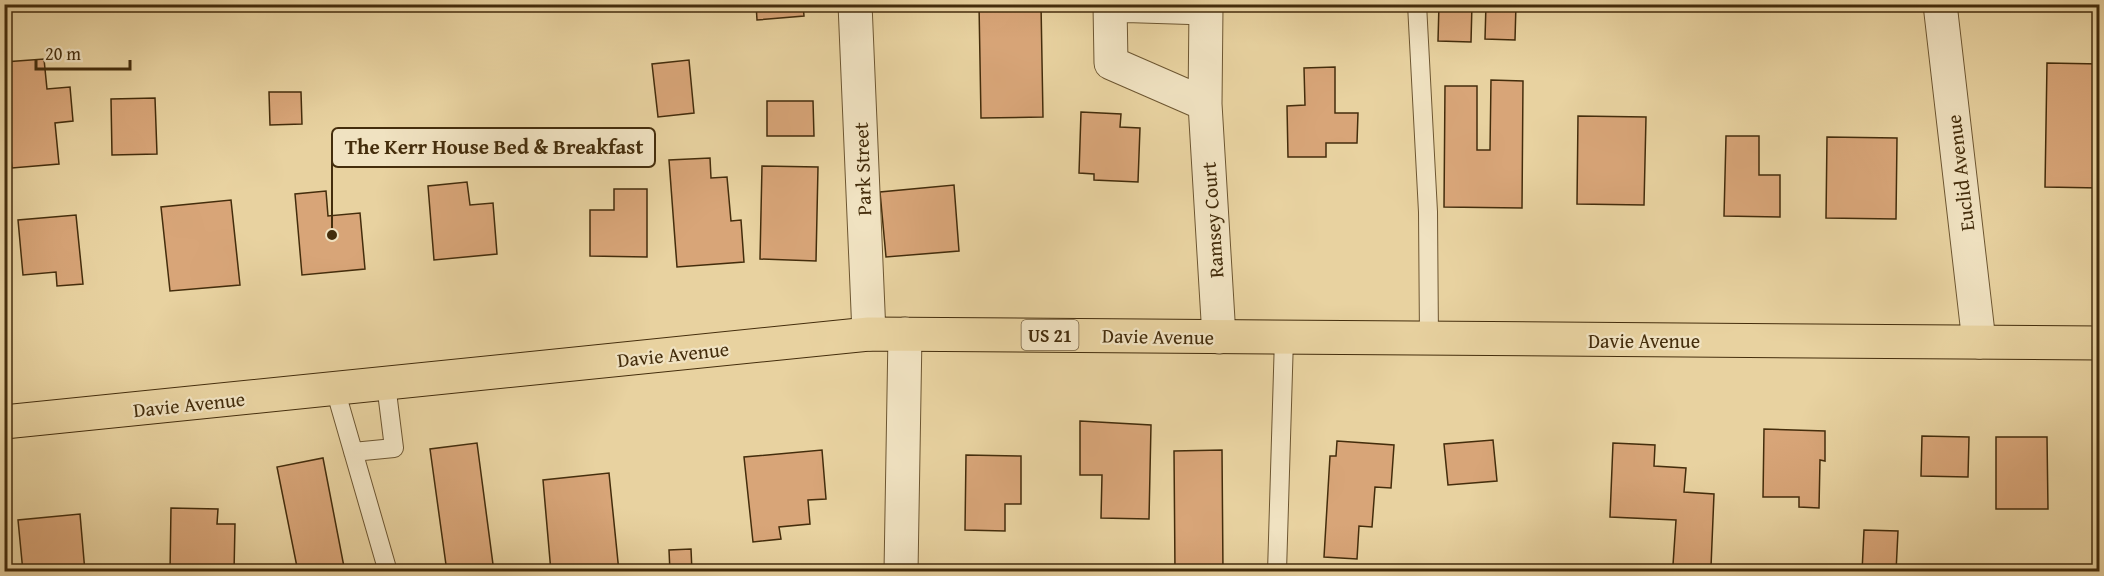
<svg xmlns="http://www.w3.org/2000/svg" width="2104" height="576" viewBox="0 0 2104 576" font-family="'Gentium Book Plus',serif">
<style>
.building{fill:#d8a578;stroke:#442d0c;stroke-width:1.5}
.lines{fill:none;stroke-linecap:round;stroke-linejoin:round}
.service-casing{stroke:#6d5631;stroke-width:20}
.minor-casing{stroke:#6d5631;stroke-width:35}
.primary-casing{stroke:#442d0c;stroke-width:35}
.service{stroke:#f0e2c1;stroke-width:18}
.minor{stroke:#f0e2c1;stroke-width:33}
.primary{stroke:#e8d2a0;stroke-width:33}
.labels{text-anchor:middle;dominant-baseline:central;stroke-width:4.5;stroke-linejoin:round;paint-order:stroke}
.shield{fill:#f0e2c1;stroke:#786342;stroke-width:1.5}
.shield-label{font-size:18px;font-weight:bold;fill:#442d0c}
.street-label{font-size:20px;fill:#442d0c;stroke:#f0e2c1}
.leader{fill:none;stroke:#442d0c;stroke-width:2}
.callout-dot{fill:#442d0c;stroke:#f0e2c1;stroke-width:2}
.callout{fill:#f0e2c1;stroke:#442d0c;stroke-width:2}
.callout-label{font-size:21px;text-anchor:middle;font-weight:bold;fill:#442d0c}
</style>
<rect width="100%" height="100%" fill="#e8d2a0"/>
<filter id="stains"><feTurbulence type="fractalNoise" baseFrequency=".00333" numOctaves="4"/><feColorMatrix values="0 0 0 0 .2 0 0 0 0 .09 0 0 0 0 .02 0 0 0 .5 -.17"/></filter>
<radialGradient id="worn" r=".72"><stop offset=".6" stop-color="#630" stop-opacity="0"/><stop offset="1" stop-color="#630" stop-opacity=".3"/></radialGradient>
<path class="building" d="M756,4h47l1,12 -47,4z
M979,4h62l2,113 -62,1z
M1439,4h33l-1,38 -33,-1z
M1486,4h30l-1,36 -30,-1z
M44,59l3,30 23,-2 3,34 -18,2 4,41 -47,4 -2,-18h-6v-88z
M689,60l5,53 -36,4 -6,-53z
M2047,63l53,1v124l-55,-1z
M1335,67v46h23l-1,30h-31v14h-38l-1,-51 18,-1 -1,-37z
M1491,80l32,1 -1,127 -78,-1 1,-121h32v64h13z
M269,92h32l1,32 -32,1z
M155,98l2,56 -45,1 -1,-56z
M767,101h46l1,35h-47z
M1081,112l40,2 -1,13 20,1 -2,54 -44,-2v-6l-15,-1z
M1578,116l68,1 -2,88 -67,-1z
M1726,136h33v39h21v42l-56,-1z
M1827,137l70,1 -1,81 -70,-1z
M710,158l1,20 16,-1 4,44 10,-1 3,42 -67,5 -8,-107z
M762,166l56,1 -2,94 -56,-2z
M467,182l3,23 23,-2 4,51 -63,6 -6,-74z
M954,185l5,66 -73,6 -6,-65z
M614,189h33v68l-57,-1v-46h24z
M326,191l2,25 32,-3 5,56 -63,6 -7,-81z
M231,200l9,85 -70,6 -9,-84z
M76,215l7,69 -26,2 -1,-14 -33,3 -5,-55z
M1080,421l71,4 -2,94 -48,-1 1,-43h-22z
M2099,423h1v80l-3,-1z
M1764,429l61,2v30l-5,-1 -1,48 -20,-1v-10h-36z
M1922,436l47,1 -1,40 -47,-1z
M1996,437h51l1,72h-52z
M1493,440l4,41 -49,4 -4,-41z
M1337,441l57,4 -3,43 -16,-1 -3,40 -13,-1 -2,33 -33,-2 6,-101h6z
M477,443l17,129h-47l-17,-123z
M1613,443l42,2 -1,21 32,2 -2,24 30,2 -3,73 -38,-2 3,-45 -66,-3z
M822,450l4,49 -18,1 2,24 -31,3 2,12 -28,3 -9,-85z
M1222,450l1,122h-48l-1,-121z
M966,455l55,1v48h-16v27l-40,-1z
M323,458l22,114h-47l-21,-105z
M609,473l10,99h-68l-8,-92z
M171,508l47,1 -1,15h18l-1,48h-64z
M80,514l5,58h-62l-5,-52z
M1864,530l34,1 -2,41h-34z
M691,549l1,23h-22l-1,-22z"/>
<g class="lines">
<g class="service-casing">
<path id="service" d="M1417,4l11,208 1,127
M335,389l53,183
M353,452l41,-4 -8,-64
M1277,572l7,-234"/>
</g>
<g class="minor-casing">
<path id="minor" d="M855,4l14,330
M1940,4l39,338
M1110,5l96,3 -1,96 -94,-41z
M1205,104l14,233
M901,572l4,-238"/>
</g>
<g class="primary-casing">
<path id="primary" d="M4,422l865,-88 1231,9"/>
</g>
<use href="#service" class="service"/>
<use href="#minor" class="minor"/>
<use href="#primary" class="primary"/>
</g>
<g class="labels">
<rect class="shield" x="1021.5" y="320" width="57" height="30" rx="4.5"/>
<g class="shield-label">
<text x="1050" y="335">US 21</text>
</g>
<g class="street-label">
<text transform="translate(862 169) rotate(-92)">Park Street</text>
<text transform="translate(1960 173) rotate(-97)">Euclid Avenue</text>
<text transform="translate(1212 220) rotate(-94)">Ramsey Court</text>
<text transform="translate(1158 336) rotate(1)">Davie Avenue</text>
<text x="1644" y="340">Davie Avenue</text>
<text transform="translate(673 354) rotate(-6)">Davie Avenue</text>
<text transform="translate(189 404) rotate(-6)">Davie Avenue</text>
</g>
</g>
<path class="leader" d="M332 235L332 147"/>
<circle class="callout-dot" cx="332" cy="235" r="6"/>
<rect class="callout" x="332" y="128" width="323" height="39" rx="6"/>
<g class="callout-label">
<text x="494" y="154">The Kerr House Bed &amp; Breakfast</text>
</g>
<rect width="2104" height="576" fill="none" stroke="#e8d2a0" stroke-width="24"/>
<rect x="6" y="6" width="2092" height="564" fill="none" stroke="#442d0c" stroke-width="3"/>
<rect x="12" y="12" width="2080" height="552" fill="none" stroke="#442d0c" stroke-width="1.5"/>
<path d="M36 60v9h94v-9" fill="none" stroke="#442d0c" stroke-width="3"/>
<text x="45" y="60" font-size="18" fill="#442d0c" stroke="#f0e2c1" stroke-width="4.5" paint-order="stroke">20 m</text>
<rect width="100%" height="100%" filter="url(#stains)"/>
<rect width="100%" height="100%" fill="url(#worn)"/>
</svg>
